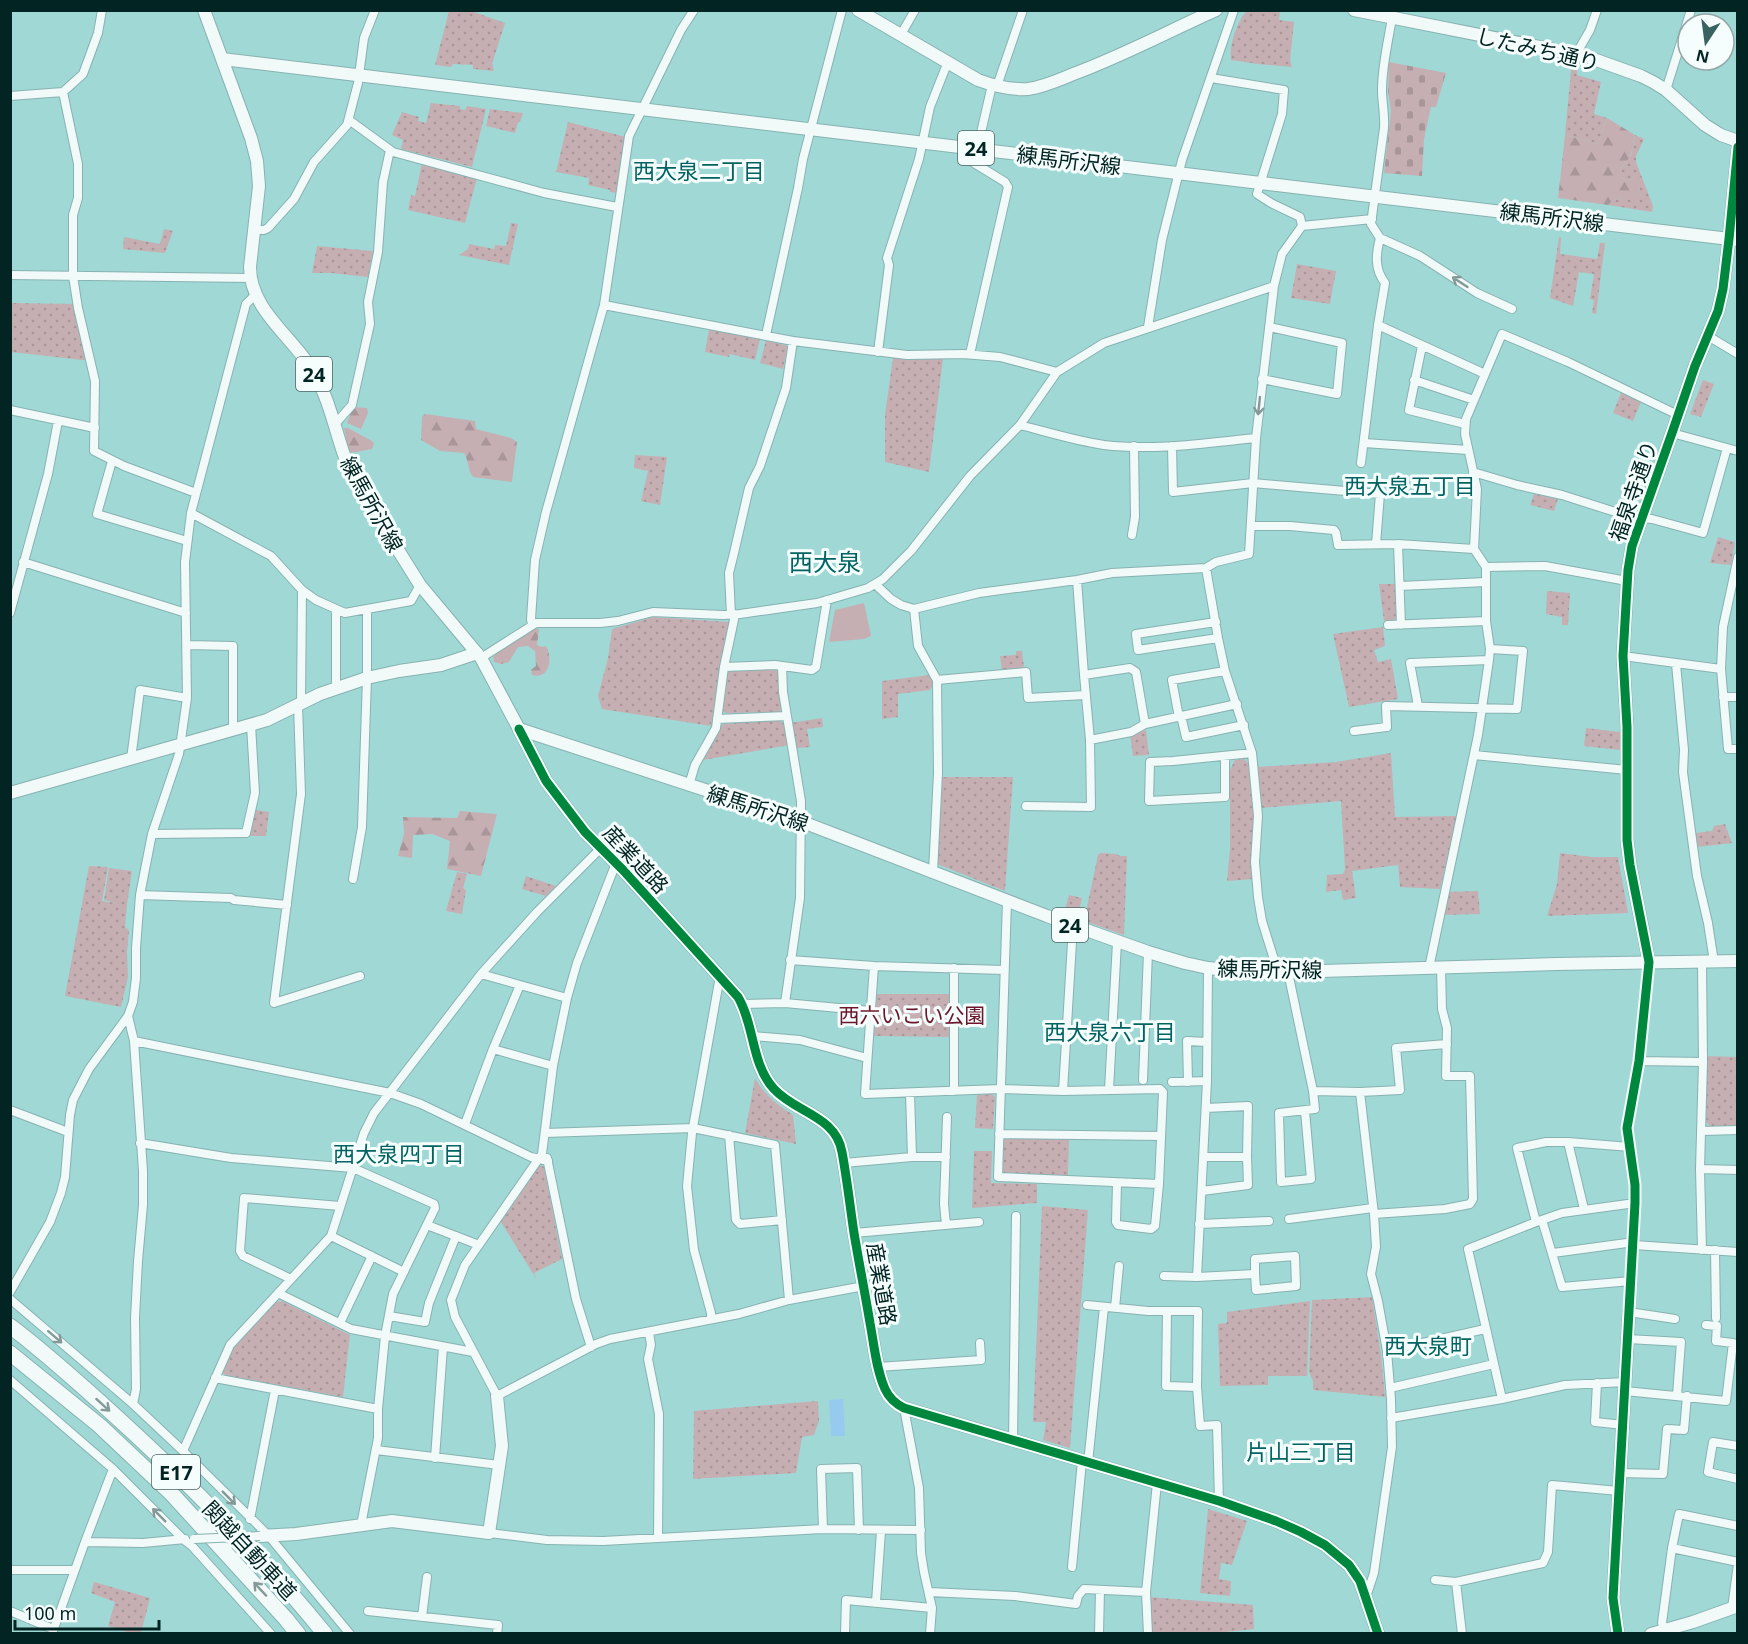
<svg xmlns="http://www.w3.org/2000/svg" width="1748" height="1644" viewBox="0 0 1748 1644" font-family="'Noto Sans','Noto Sans JP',sans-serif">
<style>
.green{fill:url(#green-dots)}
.forest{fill:url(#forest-firs)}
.cemetery{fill:url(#cemetery-stones)}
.pitch{fill:#c6afb3}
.water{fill:#97caef}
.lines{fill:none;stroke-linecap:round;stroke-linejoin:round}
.street-casing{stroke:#86b3b1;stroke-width:10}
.secondary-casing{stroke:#86b3b1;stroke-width:14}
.primary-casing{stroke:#86b3b1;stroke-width:14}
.highway-casing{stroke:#86b3b1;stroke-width:17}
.street{stroke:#f1f9f9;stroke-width:8}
.secondary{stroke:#f1f9f9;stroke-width:12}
.primary{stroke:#f1f9f9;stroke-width:12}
.highway{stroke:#f1f9f9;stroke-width:15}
.street-bridge-casing{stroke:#86b3b1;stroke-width:10;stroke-linecap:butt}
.street-bridge{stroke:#f1f9f9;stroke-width:8}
.cycleway-casing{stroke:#f5fefd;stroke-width:13}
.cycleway{stroke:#00873e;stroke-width:9}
.oneway{stroke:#859999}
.labels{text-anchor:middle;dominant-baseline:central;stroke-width:6;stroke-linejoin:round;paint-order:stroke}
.shield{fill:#f5fefd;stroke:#4b6564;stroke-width:1.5}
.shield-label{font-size:20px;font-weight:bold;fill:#022423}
.street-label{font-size:21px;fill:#022423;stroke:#f5fefd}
.park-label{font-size:21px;fill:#6b162a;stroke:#f5fefd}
.neighbourhood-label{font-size:22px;fill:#016361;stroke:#f5fefd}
.quarter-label{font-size:24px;fill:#016361;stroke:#f5fefd}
</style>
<defs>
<pattern id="green-dots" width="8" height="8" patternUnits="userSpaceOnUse" patternTransform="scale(1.5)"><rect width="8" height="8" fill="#c6afb3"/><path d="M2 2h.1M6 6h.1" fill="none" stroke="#a8969a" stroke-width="1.8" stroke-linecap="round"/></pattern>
<pattern id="forest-firs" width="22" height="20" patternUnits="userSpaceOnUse" patternTransform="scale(1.5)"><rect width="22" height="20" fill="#c6afb3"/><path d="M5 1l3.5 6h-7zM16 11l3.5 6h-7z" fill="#a8969a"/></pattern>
<pattern id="cemetery-stones" width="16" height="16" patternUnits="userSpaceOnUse" patternTransform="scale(1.5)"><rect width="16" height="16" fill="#c6afb3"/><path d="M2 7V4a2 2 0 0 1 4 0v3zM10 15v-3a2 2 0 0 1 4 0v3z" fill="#a8969a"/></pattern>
</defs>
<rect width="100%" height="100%" fill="#a0d8d5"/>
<path class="green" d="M449,11h22l34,12 -13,41 2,7 -21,-2v-4l-20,-1 -2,3 -16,-2z
M1247,11h33l-1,9 15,2 -4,38 2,7 -34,-3 -27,-4c-2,-14 6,-40 16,-49z
M1572,59l6,1 -1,15 24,7 -7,32 13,4 -9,26 -33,-9z
M431,103l29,3v3l5,1 2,-4 19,3 -14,58 -71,-18 2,-9 -11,-5 10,-23 17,5 -1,4 8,2z
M490,109l33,4 -3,9h-2l-3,11 -29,-7z
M568,122l58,15 -9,56 -7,-1v-2l-22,-5 1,-7 -33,-6z
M1635,135l9,4 -8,17v6l17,44 -1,6 -44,-7c9,-10 21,-6 33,-9l-2,-8 1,-5 -7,-5 -7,4 -5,-7 -1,-5 11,-15z
M422,163l55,15 -12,45 -57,-13 3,-15 4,1z
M511,223l7,1 -9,41 -50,-10 9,-6 1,-5 25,5 1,-4 11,1z
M164,229l9,2 -8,22 -42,-4 1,-12 36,7z
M1559,237h2l-1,17 37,5 3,-16h5l-9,71 -4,-1 2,-13 -4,-1 4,-25 -15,-2 -6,34 -23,-8z
M317,246l56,5 -5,26 -37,-4h-19z
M1297,264l39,7 -6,33 -39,-6z
M11,303l65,1 14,56h-8l-71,-8z
M709,329l51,10 -5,21 -25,-6 -1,3 -24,-5z
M766,340l22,6 -5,23 -23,-6z
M893,358l50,1 -14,113 -44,-10v-48z
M1703,380l11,4 -13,33 -11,-3z
M1621,393l20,9 -8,19 -20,-8z
M635,455l32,2 -7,48 -19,-4 7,-30 -14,-3z
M1534,494l24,5 -4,12 -24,-6z
M1718,537l17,5 -4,23 -21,-2z
M1379,584h17l1,32 -3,4 -10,1z
M1547,591l23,2 -2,32h-6v-8l-16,-3z
M653,617l77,5 -10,45 -9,59 -109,-17 -4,-13 10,-38 4,-29z
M1383,627l2,19 -11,4 4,12 13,-3 7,40 -49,8 -16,-73z
M1016,651h6l2,17 -22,2 -2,-14 16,-1z
M775,669l3,3 3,37 -2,3 -53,1 -4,-3 4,-36 4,-3z
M930,675l3,11 -3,4 -32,4v23l-16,2v-38z
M822,718l1,9 -16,2 3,18 -13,1 -1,-4 -93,16 17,-31v-3l4,-2 55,-4 5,4z
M1586,728l34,4v18l-36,-4z
M1146,730l3,25 -16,1 -3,-21z
M1391,753l4,64 62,-1 -17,73 -40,-2 -2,-22 -46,6 4,27 -13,2 -2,-10 -15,2 1,-17 16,-1 2,-5 -4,-68 -80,7 -3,-41 78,-5z
M1244,759l6,6 4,54 -2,32 1,28 -26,2 3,-32v-79l5,-10z
M941,777h72l-8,114 -68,-27z
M256,810l13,2 -3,24h-16z
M1725,824l7,19 -35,4 -2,-14 17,-2 2,-5z
M1100,853l16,1 4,2h7l-3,79 -40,-14 14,-66z
M1560,853l32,4h26l10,56 -81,3 10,-32z
M89,866l19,1 -6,34 14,2 -12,-3 5,-32 23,3 -5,34 -2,22 4,3 -2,22 1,25 -7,30 -56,-11z
M457,872l10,2 -4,14 3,2 -4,24 -16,-3z
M526,876l30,10 -10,10 -24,-7z
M1478,891l2,23 -37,1 4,-23z
M1069,895l13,3 -5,21 -13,-5z
M877,994h72v43l-75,-1z
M1707,1056l30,1v70l-27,-1 -4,-4z
M755,1078c9,17 23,27 38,37l3,29 -51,-11z
M992,1094l3,3 -2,32 -18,-1 2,-33z
M1005,1139h64l-1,37 -65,-2 -3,-3 2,-29z
M974,1151h18l-1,32 46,1v19l-65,5z
M540,1165l4,2 18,92 -28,14 3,7 -36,-58z
M1042,1206l46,4 -18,238 -27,-8 3,-18h-13z
M1372,1297l9,58 4,42 -72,-7v-9l-4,-9 3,-72z
M282,1301l68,34 -7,62 -118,-22 -3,-3 12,-25 42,-45z
M1310,1301l-3,75h-39v9l-48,1 -2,-62 9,-1v-11z
M818,1401l1,20 -5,14 -12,2 -6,36 -103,6 1,-68z
M1208,1509l39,12 -15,44 -11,-2 -2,16 12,2 -1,15 -30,-3z
M94,1582l56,16 -9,35h-11l-22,-7 7,-24 -24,-9z
M1149,1597l104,8 1,24 -48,5 -54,-1z"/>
<path class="forest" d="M1607,118l28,17c-2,7 -2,14 -5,21 -6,12 -16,11 -4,26l7,-4 8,-1 1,4 -3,7 2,8 -2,3c-14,3 -19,-6 -31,6l-50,-7 7,-63 33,9z
M353,407l14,1 1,5 -7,16 -14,-6z
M425,414l50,7 1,8 35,9 6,4 -5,40 -39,-5c-6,-8 -4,-16 -9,-24l-24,-2 -19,-11 1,-23z
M344,428h4l24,13 2,3 -2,5 -21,4 -3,-5z
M535,629h4l-2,16 5,2 4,-1c7,12 4,34 -14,29l-1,-5 5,-4 -1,-15 -7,-5 -10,1 -9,15 -8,2 -7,-2 -1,-5 3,-3 28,-20z
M460,811l37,3 -16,62 -34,-7 3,-28 -18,-7 -19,1 -1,23 -14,-2 6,-22 -1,-17 54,1z"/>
<path class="cemetery" d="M1389,62l57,11 -10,34h-5l-7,32 -2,37 -38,-3 7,-62 -3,-20z"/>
<path class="pitch" d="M864,603l7,33 -7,3 -35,3 6,-32z"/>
<path class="water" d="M843,1399l2,37h-14l-2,-36z"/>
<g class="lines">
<g class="street-casing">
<path id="street" d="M1392,18c-4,24 -10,48 -10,72 0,13 3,25 2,38l-13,96 9,14 40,18 57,37 35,16
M900,36l15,-26
M1578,54l1,-5 11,-19 7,-20
M1211,78l73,12 -2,24 -25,80 14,9 29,14 2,9
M997,86l26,-76
M1666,90l25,-80
M63,92l15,72v34l-5,17v61l5,32 17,73 -1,70 30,15 72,27
M10,96l53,-4 20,-18 15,-41 4,-23
M349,120l44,32 151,41 73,14
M254,230h10l4,-2 26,-29 20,-37 33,-37 11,-42 6,-45 11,-28
M10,275l240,3
M604,305l189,36 114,14 56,-1 37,3 57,15
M1378,325l107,49
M1148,327l14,-87 20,-80 52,-150
M766,335l32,-147 5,-29 39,-149
M1708,336l30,18
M1422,346l-13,64 56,14
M878,352l11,-87 -2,-7 32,-99 11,-52 17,-43
M970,354l38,-167 -3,-5 -31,-19 18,-78
M1262,379l75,15 5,-51 -73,-16
M1414,380l60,20
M10,410l85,18
M335,424l17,-19 18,-81 -2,-22 10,-50 5,-70 7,-32
M1020,425c27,7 56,16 84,20 50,6 102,-2 152,-7
M1672,433l66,18
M1364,443l104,7
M1172,446l1,46 80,-9 127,11 -4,50
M112,461l-15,53 90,27
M1361,463l17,-138 7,-42c-11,-14 -9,-29 -5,-45
M1473,472l44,13 45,10 69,22 21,2 51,14 24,-85
M191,513l80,43 31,34 14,10 20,9 9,4 66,-12 9,-16
M1251,526h39l44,4 2,3 2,12 60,-1 76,5
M1132,535l3,-18 -1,-71
M1398,544l3,81
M1738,557l-15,70 -2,42 7,80h10
M23,562l163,51
M1486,567l59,-1 82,15
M1206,568l12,70 7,33 27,82 6,63 -3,46 3,35 4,24 16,51
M1077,580l7,95 46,-7 6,4 9,52 92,-20
M875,584l16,15 10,6 13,4 65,-16 98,-13 35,-7 94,-5 10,-6 33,-8 7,-116 18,-152 8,-32 20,-28 70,-7
M1400,586l86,-4
M914,609l4,37 19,34 1,93 -5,99
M10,613l38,-139 10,-53
M731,615l-2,-42 5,-20 15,-65 11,-22 26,-78 7,-47
M1216,622l-80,12 2,16 80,-12
M532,625l-1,-6 4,-59 11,-48 58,-207 25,-169 52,-106 13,-20
M1388,625l98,-4
M187,645l46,1v84
M1623,656l98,13
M481,658l55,-35h64l18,-2 35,-9 70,3 17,-1 77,-11 51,-15 15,-9 28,-28 59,-75 50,-51 37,-53 47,-29 170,-57
M1676,664l8,86 -1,22 14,104 11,47 6,39
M782,666l1,26 18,109 -1,97 -15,105
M724,667l51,-2 37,5 4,-3 11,-67
M1225,671l-53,9 6,32 4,8 4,17 58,-12
M937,680l89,-8 2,26 58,-3
M336,688v-79
M1723,697h15
M301,703l1,-113
M298,705l3,89 -27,209 86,-27
M1418,706l-8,-43 79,-3
M717,719l70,-3
M1354,731l33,-4 -1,-21 131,3 6,-58 -33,-2
M1090,740l41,-8 14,-8
M1474,755l153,15
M1225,756v41l-76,4 1,-39 23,-1 79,-8
M131,759l9,-69 47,8
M689,785l6,-20 21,-37 8,-61 11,-52
M1026,806l65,1 -1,-67 -6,-65
M152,834l94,-1 9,-40 -4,-68
M616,863l-39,100 -10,35 -14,68 -11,88 -77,111 -14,35 4,17 42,79 99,-52 14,-5 129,-25 50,-14 75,-14
M353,879l9,-52 5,-149v-68
M140,895l91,3 3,2 53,5
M790,960l84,6 130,4
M1649,962l-10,99 -12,67 8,57v18l-6,109 46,7
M1702,962l1,100 -3,107 38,1
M874,966l-9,128 135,-5 63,2 97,-2 3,3 -4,92 -161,-7 9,-276
M1429,968l49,-233 11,-75 1,-11 -4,-28v-54l-12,-18 3,-60 -12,-55 1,-15 36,-85 66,28 110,53
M1288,972l25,119 47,1 14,122 2,33 -5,27 7,27 9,50 4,48 1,48 -18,126 -8,24
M481,974l39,11
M742,1004l43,-1 86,8
M128,1016l6,25 9,130v34l-5,56 -3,57 1,71 -3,15
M753,1036l47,4 67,18
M134,1041l256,52 31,11 110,53 17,4
M493,1049l60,17
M1639,1061l64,1
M1143,1080l5,-128
M1172,1082l35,-1
M1188,1082l-1,-41 20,1
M1109,1090l8,-148
M954,1091v-123
M1063,1091l10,-165
M1360,1092l40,-2 -4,-42 51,-4
M910,1093l2,64
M1206,1108l42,-2 -1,51
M10,1110l58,22
M1305,1111l6,68 -30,3 -2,-69 36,-4 -2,-18
M465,1124l28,-75 27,-64 47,13
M1702,1131l36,-1
M545,1133l148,-5 82,17 14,155
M999,1134l162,2
M729,1135l7,85 4,4 42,-4
M1568,1142l62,5
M140,1143l91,15 122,10 81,36 1,4 -42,86 -8,42 -7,73v29l-17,87
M547,1158l29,141 15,48
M844,1163l68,-6h34
M1700,1169l2,81
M1117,1183l-1,39 2,3 33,4 4,-3 4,-42
M1202,1191l46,-6 -1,-28h-43
M1374,1214l71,-5 25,-5 3,-5 -3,-123h-24l1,-48 -5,-19 -1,-42
M1289,1219l84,-11
M1542,1220l20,67 69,-6
M1536,1222l-19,-74 29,-6h22l16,67
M1199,1224l70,-3
M427,1225l52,20
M946,1225l-2,-21 3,-87
M854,1233l125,-11
M331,1236l73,36
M1634,1245l104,7
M1715,1250l1,68
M1553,1253l81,-11
M1164,1276l33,1 58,-3 1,16 40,-4 -1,-30 -40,3v15
M1197,1277l10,-196 1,-113
M291,1279l-48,-23 -3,-5 4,-53 96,8
M10,1292l40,-70 11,-29 4,-16 5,-62 3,-15 16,-31 39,-53 5,-14 3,-24v-30l4,-53 12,-61 27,-80 8,-56 -2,-136 6,-49 55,-209 9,-9
M278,1293l73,36 122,23
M10,1299l123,105 50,47 85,84 82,99
M1087,1305l61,6h19
M1115,1308l4,-42
M389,1316l36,6 4,-19 27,-67
M711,1319v-6l-17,-63 -7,-64 5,-53 28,-157
M340,1323l32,-67
M649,1332l2,13 -3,14 11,55 -1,124
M1628,1339l53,3 -4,53
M1387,1351l98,-22
M878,1367l103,-7 -1,-17
M215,1378l163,31
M10,1380l103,89 70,70 9,7 79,88
M1597,1383l-2,39 29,3
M1197,1387l-31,-1 1,-75h31l-1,76 3,39 17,-1 2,76
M1390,1388l104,-24
M1625,1391l101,10 7,-58 -17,-2 1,-15 -11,-1
M1502,1399l-34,-150 68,-27 26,-9 73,-10
M904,1408l15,80 2,65 3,19 8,36 -2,26
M1391,1418l111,-19 63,-14 61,-3
M1013,1441l3,-225
M1738,1446l-25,-4 -5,30 30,7
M376,1450l123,15
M183,1451l47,-106 101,-109 33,-103 10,-20 107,-139 56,-62 64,-64
M435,1458l8,-111
M1088,1463l16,-156
M1620,1473l43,1 4,-45 17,1 3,-34
M250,1519l25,-129
M823,1529l-2,-60 36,-1 2,62
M489,1533l58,7 56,1 220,-12 98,1
M85,1542l28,-73
M1672,1548l66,14
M1072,1567l10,-106
M10,1570h64
M1435,1580l21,2 87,-19 5,-11 4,-67 67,6
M1456,1582l6,52
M929,1592l86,4 61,8 2,-8 6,-7 62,3
M876,1602l5,-71
M1732,1608l6,-44
M10,1611l43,18
M368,1611l130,14 -1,9
M422,1617l5,-40
M1665,1630l-3,-7 10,-75 7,-34 59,12
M52,1634l33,-92 58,1 42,-4
M845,1634l1,-34 86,8
M1099,1634l1,-44
M1148,1634l-2,-42 11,-109"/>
</g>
<g class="secondary-casing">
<path id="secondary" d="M858,10l120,70c16,6 32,10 50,9 16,-2 33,-10 48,-16 48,-18 93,-42 140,-63
M1354,10l231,46 56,20 12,6 13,8 39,35 16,10 17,6
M519,729l27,52 39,51 38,38 115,127c17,29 13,67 36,92 22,24 62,27 68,63 5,27 8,54 12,81 5,30 11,60 16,90 4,21 6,46 15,66 4,9 11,15 19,19l315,93 57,20 25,11 24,13 24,20 11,16 18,53
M10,793l257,-73 53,-26 47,-16 32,-7 42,-6 36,-12
M1649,962l-19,-97 -3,-25v-113l-4,-71 5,-86 4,-24 40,-113 23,-67 23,-55 5,-22 6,-50 9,-92
M260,1536l36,-2 96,-13 97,12 13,-87 -5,-50
M1618,1634l-5,-36 16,-286
M1651,1634l42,-12 45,-16"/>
</g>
<g class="primary-casing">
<path id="primary" d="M204,10l47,128 6,23 2,25 -9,81c0,43 42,69 63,104 20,34 24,73 40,107l67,107 61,73 38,71 281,92 247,95 101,36 37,11 23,5 48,5 300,-9 182,-3
M222,59l1516,181"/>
</g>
<g class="highway-casing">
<path id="highway" d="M10,1326c32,24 62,51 91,77 80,72 156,147 224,231
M10,1353l90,73 71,67 115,126 12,15"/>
</g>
<use href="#street" class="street"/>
<use href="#secondary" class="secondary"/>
<use href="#primary" class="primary"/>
<use href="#highway" class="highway"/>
<g class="street-bridge-casing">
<path id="street-bridge" d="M194,1539l66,-3"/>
</g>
<use href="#street-bridge" class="street-bridge"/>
<g class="cycleway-casing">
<path id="cycleway" d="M519,729l27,52 39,51 38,38 115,127c17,29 13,67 36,92 22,24 62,27 68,63 5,27 8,54 12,81 5,30 11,60 16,90 4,21 6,46 15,66 4,9 11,15 19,19l315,93 57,20 25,11 24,13 24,20 11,16 18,53
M1618,1634l-5,-36 22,-395v-18l-8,-57 12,-67 10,-99 -19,-97 -3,-25v-113l-4,-71 5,-86 4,-24 40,-113 23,-67 23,-55 5,-22 6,-50 9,-92"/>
</g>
<use href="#cycleway" class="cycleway"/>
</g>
<defs><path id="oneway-shaft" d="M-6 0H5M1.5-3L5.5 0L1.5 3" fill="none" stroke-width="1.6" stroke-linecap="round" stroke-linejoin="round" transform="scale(1.5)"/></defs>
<g class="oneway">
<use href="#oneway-shaft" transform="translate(1460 282) rotate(-147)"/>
<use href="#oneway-shaft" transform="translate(1259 406) rotate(96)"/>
<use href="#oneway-shaft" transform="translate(55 1337) rotate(41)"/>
<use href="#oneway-shaft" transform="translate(103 1405) rotate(42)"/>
<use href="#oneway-shaft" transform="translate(229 1498) rotate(45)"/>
<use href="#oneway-shaft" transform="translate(159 1515) rotate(-135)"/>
<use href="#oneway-shaft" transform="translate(260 1589) rotate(-133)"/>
</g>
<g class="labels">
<g class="shield">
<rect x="958" y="131" width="36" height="34" rx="4.5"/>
<rect x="296" y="357" width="36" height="34" rx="4.5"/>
<rect x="1052" y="908" width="36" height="34" rx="4.5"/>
<rect x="152" y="1455" width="48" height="34" rx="4.5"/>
</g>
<g class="shield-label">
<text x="976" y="148">24</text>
<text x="314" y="374">24</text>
<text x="1070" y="925">24</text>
<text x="176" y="1472">E17</text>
</g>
<g class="street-label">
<text transform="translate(1538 49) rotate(13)">したみち通り</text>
<text transform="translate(1069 160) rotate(7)">練馬所沢線</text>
<text transform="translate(1552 217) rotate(7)">練馬所沢線</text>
<text transform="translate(1633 491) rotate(-71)">福泉寺通り</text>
<text transform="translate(372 504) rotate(61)">練馬所沢線</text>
<text transform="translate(758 808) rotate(18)">練馬所沢線</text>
<text transform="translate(636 859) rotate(47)">産業道路</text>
<text transform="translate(1270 969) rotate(1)">練馬所沢線</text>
<text transform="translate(882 1284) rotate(80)">産業道路</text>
<text transform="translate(250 1550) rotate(47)">関越自動車道</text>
</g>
<g class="park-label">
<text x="912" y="1015">西六いこい公園</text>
</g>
<g class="neighbourhood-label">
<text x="699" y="170">西大泉二丁目</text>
<text x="1410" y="485">西大泉五丁目</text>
<text x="1110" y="1031">西大泉六丁目</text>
<text x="399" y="1153">西大泉四丁目</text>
<text x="1428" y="1345">西大泉町</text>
<text x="1301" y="1451">片山三丁目</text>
</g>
<g class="quarter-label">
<text x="825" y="561">西大泉</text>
</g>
</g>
<rect width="1748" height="1644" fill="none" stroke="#022423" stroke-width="24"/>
<g transform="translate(1706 42) rotate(193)"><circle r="28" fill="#f5fefd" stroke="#94a7a6" stroke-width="1.5"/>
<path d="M0-4.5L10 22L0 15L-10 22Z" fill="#396361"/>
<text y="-9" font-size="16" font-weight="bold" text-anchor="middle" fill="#022423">N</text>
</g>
<path d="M15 1620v9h144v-9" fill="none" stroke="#022423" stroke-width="3"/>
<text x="24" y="1620" font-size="18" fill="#022423" stroke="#f5fefd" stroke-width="4.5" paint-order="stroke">100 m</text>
</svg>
